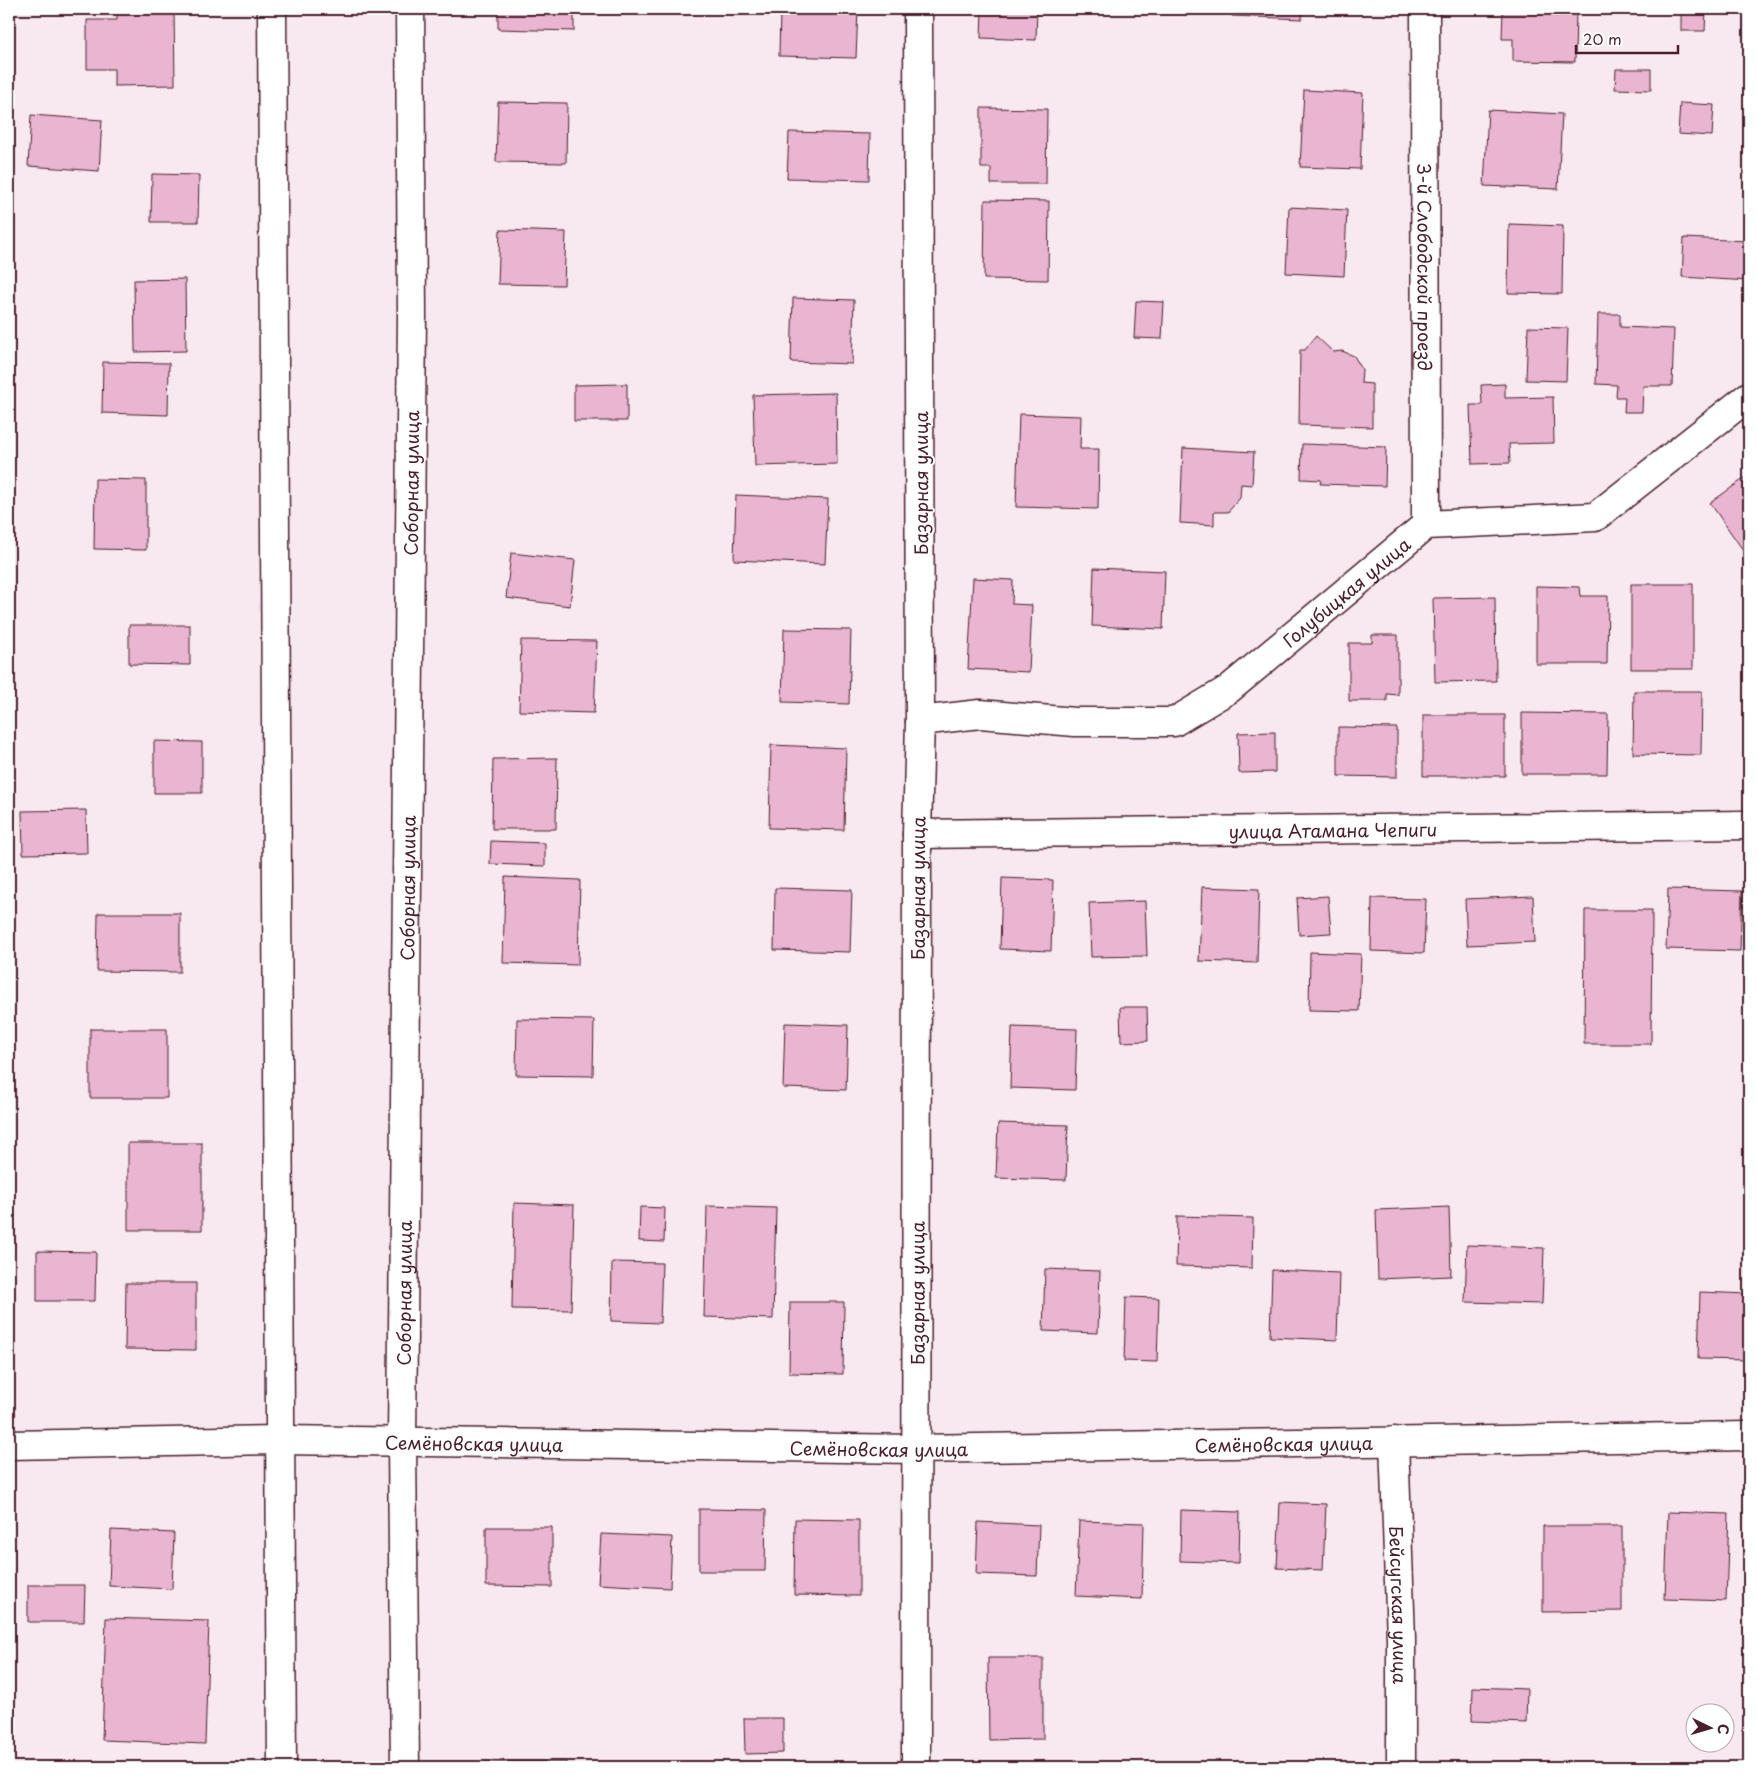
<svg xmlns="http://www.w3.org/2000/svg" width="1758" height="1776" viewBox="0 0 1758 1776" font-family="'Playpen Sans',sans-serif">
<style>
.building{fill:#e9b5d1;stroke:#4a1f2b}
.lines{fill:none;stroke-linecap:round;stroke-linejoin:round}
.minor-casing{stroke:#4a1f2b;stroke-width:31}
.minor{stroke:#fff;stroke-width:28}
.labels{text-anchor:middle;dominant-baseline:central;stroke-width:4;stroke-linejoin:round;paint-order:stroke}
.street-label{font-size:18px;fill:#4a1f2b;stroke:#fff}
</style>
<rect width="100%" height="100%" fill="#f8e9f1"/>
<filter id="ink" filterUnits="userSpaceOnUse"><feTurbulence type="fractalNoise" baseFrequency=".02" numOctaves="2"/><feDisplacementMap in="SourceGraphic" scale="10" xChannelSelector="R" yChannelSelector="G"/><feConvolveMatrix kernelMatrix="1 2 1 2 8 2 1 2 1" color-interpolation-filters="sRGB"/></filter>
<g filter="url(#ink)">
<path class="building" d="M117,9h57l1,76 -61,1v-17h-27v-49h30z
M498,9h76v22l-76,-2z
M780,9h78l-2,49 -77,-2z
M982,9h55l-1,31 -55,-2z
M1107,9h47v2l-47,-1z
M1233,9h69v10l-70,-3z
M1503,9h73l-1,53 -62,-1v-22h-11z
M1681,9h25l-1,22h-24z
M1616,69h35v21l-36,-1z
M1304,90l59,3 -3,76 -60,-2z
M498,102l69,1 -1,60 -70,-1z
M1680,103l34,2 -2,31 -34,-2z
M981,108l66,1 -1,75h-55v-16h-10z
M1488,110l74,4 -4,75 -74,-3z
M31,115l71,5 -3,51 -71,-5z
M789,132l81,2 -1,46 -82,-2z
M152,174l47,1 -1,47h-47z
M985,200l64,1 -1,79 -64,-1z
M1289,207l58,3 -3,66 -58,-3z
M1509,224l54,2 -1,68 -54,-1z
M500,230l66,2 -2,53 -66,-1z
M1684,238l65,3v40l-67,-4z
M185,279l1,72 -51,1 -1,-72z
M793,298l61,2 -2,64 -61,-2z
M1136,301l28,1 -2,37 -28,-1z
M1598,314h22v13l54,2 -2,57h-29l-1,26h-18l1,-15h-9l1,-12 -21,-1z
M1528,327l40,1 -2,53 -40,-1z
M1316,336l17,16 9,-1 12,5 8,13 -1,14 11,1v43l-73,-2 1,-75h5z
M103,362l66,1 -1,52 -66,-2z
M627,384v37h-53v-36z
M1505,384v14l48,-1 1,46 -45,1 1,19 -38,1 -2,-59h12l-1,-20z
M836,393l1,71 -82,2 -2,-71z
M1019,414l62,2 -1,33h19l-1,60 -82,-2z
M1302,444l84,3 -1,39 -65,-2 1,-4 -20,-1z
M1183,448l71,4 -2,33 -11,-1 -1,14 -12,14h-14v13l-34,-2z
M1749,475v70l-6,5 -33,-47z
M95,479l51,1v70l-52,-1z
M736,495l92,4 -3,65 -91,-4z
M511,553l64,7 -5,46 -64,-8z
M1094,568l71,3 -2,58 -71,-3z
M1745,574h4v28h-4z
M973,578l40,2 -1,24 20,1 -3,67 -61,-3z
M1631,584h62v85h-62z
M1536,586l43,1 1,9h28l-1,68h-71z
M1495,597l1,84 -61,1 -2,-84z
M129,625h61v40l-61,-1z
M784,629l67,1 -2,74 -67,-2z
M1372,635h26v60l-11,-1v7h-38v-58h23z
M521,640l76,1 -3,72 -75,-2z
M1634,691h68l-1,64 -68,-1z
M1747,691h2v89h-3z
M1522,713l86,1 -1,60h-85z
M1423,715h82v61h-82z
M1338,727l59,1v49l-59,-1z
M1275,732v40l-36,1 -1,-40z
M154,741l48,1v51h-48z
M771,745l75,3 -2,82 -75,-2z
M557,758l-1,71h-64l1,-70z
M86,810l1,43 -64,1 -1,-43z
M491,841l54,2v23l-55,-2z
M505,877l75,3 -2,85 -75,-2z
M1002,878l51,2 -2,71 -51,-2z
M1202,887l57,2 -2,74 -58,-2z
M775,888l77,2 -2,62 -76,-2z
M1668,889l74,2 -2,60 -74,-2z
M1328,896l3,37 -32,2 -2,-37z
M1533,896l2,46 -68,3 -2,-46z
M1372,898l54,1 -2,54 -53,-2z
M1145,901l2,55 -56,1 -2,-54z
M1585,910h67l-1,134h-67z
M98,913h82v59l-83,-1z
M1310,952l51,2 -2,57 -50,-1z
M1120,1007h27l1,34 -27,1z
M517,1019l77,1 -1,56 -77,-1z
M785,1023l63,2 -2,65 -63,-2z
M1012,1027l65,2 -2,61 -65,-2z
M90,1029h77v69h-77z
M998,1123l70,2 -2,55 -70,-2z
M128,1143h74v87h-74z
M514,1203l60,2 -3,105 -59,-1z
M707,1206l69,2 -3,111 -69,-2z
M640,1207l25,1 -1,34 -25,-1z
M1449,1207l2,69 -73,3 -2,-69z
M1177,1216l76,2 -1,50 -76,-2z
M1467,1245l77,3 -2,56 -77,-2z
M37,1251l59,1 -1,49h-58z
M612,1262l50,1 -2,60 -49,-2z
M1045,1269l55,2 -2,62 -55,-2z
M1272,1270l67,3 -2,67 -67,-3z
M126,1283h70v67l-71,-1z
M1700,1292l49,2v66l-51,-1z
M1126,1297l33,1 -2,64 -33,-1z
M790,1302h54l-1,72 -54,-1z
M1280,1502l46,2 -3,66 -46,-2z
M699,1509l67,1 -1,61h-66z
M1181,1510l59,2 -1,51 -59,-2z
M1668,1512l61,2 -3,87 -61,-2z
M795,1519l64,1v76l-65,-1z
M1079,1521l65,2 -2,76 -66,-3z
M978,1522l61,3 -2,51 -61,-2z
M1543,1526h79v85l-79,1z
M486,1527h66v60l-66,-1z
M111,1530l63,3 -2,56 -63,-3z
M601,1534l71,3 -2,51 -72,-4z
M28,1585h57l-1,37h-56z
M106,1618l103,3 -4,123 -103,-4z
M988,1658h55v81l-54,1z
M1473,1687l54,2 -1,34 -54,-2z
M744,1718h39v35l-38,1z
M485,1762h81v5h-81z"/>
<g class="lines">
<g class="minor-casing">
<g id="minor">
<path d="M272,9l10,1758"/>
<path id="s1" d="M1425,9l1,516"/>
<path id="s2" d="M920,721l60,-7 95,8h99l55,-33 197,-164 169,-8 154,-121"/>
<path id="s3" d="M917,834l832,-9"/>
<path id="s4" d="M1394,1441l7,198v128"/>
<path id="s5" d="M9,1445l271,-5 636,9 833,-13"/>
<path id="s6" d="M405,1767l-3,-324 10,-1129 -2,-305"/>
<path id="s7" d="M916,1767l1,-933 3,-113 -2,-712"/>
</g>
</g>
<use href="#minor" class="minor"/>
</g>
</g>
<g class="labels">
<g class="street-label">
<text stroke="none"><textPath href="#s1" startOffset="258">3-й Слободской проезд</textPath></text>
<text stroke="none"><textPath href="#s6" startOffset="1284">Соборная улица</textPath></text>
<text transform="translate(920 483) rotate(-90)">Базарная улица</text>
<text stroke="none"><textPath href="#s2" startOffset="471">Голубицкая улица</textPath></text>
<text stroke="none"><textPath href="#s3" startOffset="416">улица Атамана Чепиги</textPath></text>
<text stroke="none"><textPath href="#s6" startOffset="879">Соборная улица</textPath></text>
<text stroke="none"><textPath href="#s7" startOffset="879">Базарная улица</textPath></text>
<text stroke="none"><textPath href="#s6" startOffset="474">Соборная улица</textPath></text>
<text stroke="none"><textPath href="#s7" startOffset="474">Базарная улица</textPath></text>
<text stroke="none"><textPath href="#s5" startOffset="465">Семёновская улица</textPath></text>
<text stroke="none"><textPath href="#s5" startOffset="1275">Семёновская улица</textPath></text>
<text stroke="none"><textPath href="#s5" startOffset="870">Семёновская улица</textPath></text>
<text stroke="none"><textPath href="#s4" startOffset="164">Бейсугская улица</textPath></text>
</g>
</g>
<rect width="1758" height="1776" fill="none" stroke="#fff" stroke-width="30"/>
<rect x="15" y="15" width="1728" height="1746" fill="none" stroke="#4a1f2b" stroke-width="2" filter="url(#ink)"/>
<g transform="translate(1710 1728) rotate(95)"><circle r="24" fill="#ffffff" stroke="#b7a5aa"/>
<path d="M0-4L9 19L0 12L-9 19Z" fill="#4a1f2b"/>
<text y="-8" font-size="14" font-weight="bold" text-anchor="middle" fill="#4a1f2b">С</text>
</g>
<path d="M1576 45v8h102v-8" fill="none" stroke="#4a1f2b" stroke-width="2.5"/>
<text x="1583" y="45" font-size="15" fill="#4a1f2b" stroke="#ffffff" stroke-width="4" paint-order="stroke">20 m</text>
</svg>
